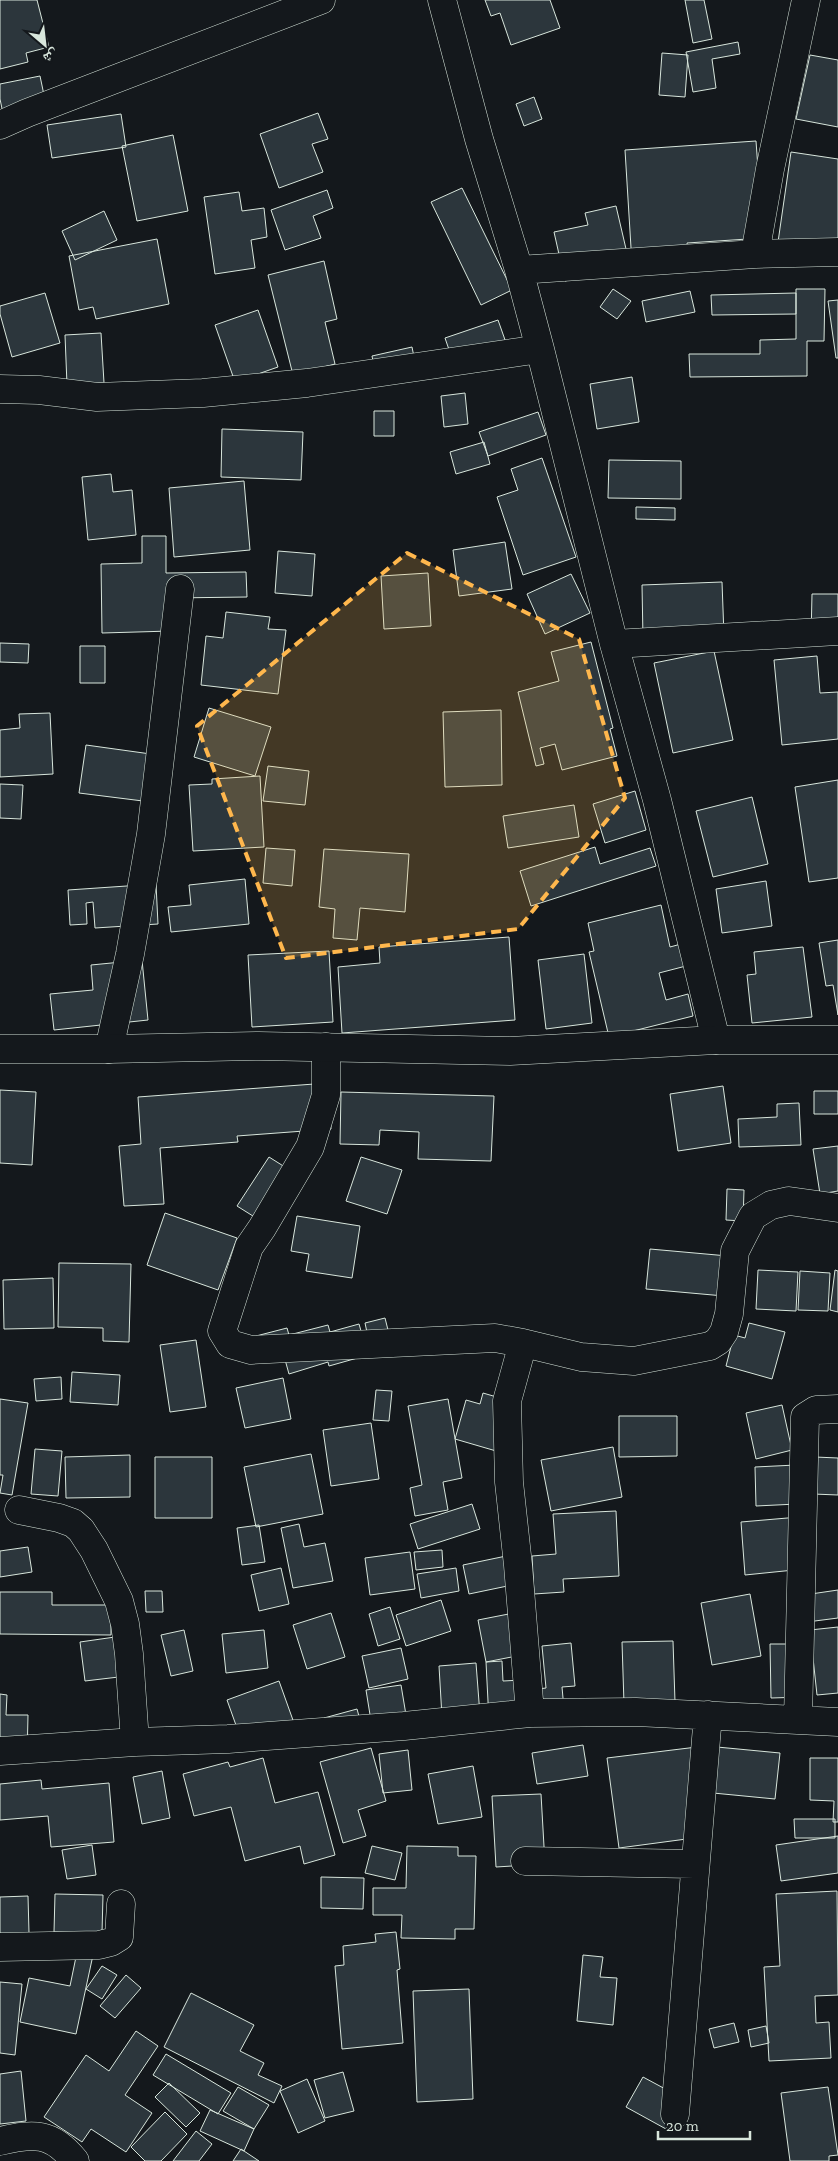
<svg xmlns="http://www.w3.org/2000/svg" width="838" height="2161" viewBox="0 0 838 2161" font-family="'Zilla Slab','Noto Naskh Arabic',serif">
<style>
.building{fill:#2c363c;stroke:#d8e6dc}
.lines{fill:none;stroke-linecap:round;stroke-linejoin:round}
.minor-casing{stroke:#d8e6dc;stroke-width:29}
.major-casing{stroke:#d8e6dc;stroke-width:29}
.minor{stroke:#14181c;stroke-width:28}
.major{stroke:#14181c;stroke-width:28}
.marked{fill:#ffb74d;fill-opacity:0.2;stroke:#ffb74d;stroke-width:4;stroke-dasharray:10 6;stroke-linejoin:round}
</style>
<rect width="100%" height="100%" fill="#14181c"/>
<path class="building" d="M0,0h37l12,47 -23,6 2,9 -28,7z
M485,0h65l10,28 -49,17 -11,-32 -9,3z
M685,0h19l8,39 -19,4z
M738,42l2,12 -28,5 4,29 -23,4 -7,-40z
M662,53l26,2 -3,42 -26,-2z
M810,55l28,5v67l-42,-8z
M40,76l8,38 -43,9 -5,-24v-15z
M534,97l8,22 -18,7 -8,-22z
M318,113l10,26 -16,5 11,28 -44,16 -19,-54z
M121,114l5,33 -74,11 -5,-33z
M173,135l15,76 -51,10 -15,-75z
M756,141l7,97 -76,5 2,17 -57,4 -7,-114z
M791,152l47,7v99l-61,-9z
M462,188l50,102 -31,15 -50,-103z
M327,190l6,18 -20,8 8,22 -36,12 -14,-40z
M239,192l3,19 22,-3 3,29 -16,3 4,28 -40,6 -11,-77z
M616,206l14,60 -65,15 -11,-49 34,-7 -3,-12z
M104,211l13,29 -42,20 -13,-29z
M157,239l12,65 -73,15 -3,-12 -14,3 -10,-54z
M324,261l13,58 -12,3 10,42 -42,11 -25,-100z
M613,289l18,12 -14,18 -17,-12z
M796,289h29l-1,52h-17v35l-117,1 -1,-23h71v-14l36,-1z
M690,291l5,21 -49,10 -4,-21z
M45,293l15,50 -48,14 -12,-43v-8z
M796,293v21l-84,1 -1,-20z
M838,300v58h-2l-8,-57z
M258,310l20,57 -43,15 -20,-57z
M498,320l12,34 -53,19 -12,-35z
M101,333l3,50 -37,2 -2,-50z
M412,347l5,25 -40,9 -5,-25z
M632,377l7,45 -42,7 -7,-45z
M465,393l3,31 -24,3 -3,-31z
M374,411h20v25h-20z
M538,412l8,23 -58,21 -9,-24z
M222,429l81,3 -2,48 -80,-3z
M484,442l6,22 -34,10 -6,-22z
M542,458l34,99 -53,18 -26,-78 21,-7 -7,-21z
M609,460l72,1v38l-73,-1z
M111,474l2,18 19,-2 4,45 -48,5 -6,-63z
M244,481l6,69 -76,7 -5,-69z
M636,507l39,1v12l-39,-1z
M142,536h24v37l80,-1 1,25 -76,1v33l-69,2 -1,-69 41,-1z
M505,542l7,47 -53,7 -6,-46z
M278,551l37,3 -3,42 -37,-3z
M428,573l3,53 -47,3 -3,-53z
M571,574l19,39 -45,21 -18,-40z
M722,582l2,54 -81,3 -1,-54z
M812,594h26v44h-27z
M226,612l44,5 -2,12 18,1 -8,64 -77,-9 5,-49 17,2z
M591,642l22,86 -3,1 7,27 -55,14 -7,-26 -15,4 4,16 -8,2 -18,-74 41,-11 -8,-29z
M0,643l29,1 -1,19 -28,-1z
M80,646h25v37h-25z
M714,651l19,89 -60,13 -19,-90z
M817,656l3,37 18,-1v47l-56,6 -8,-85z
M209,708l62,19 -16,49 -61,-19z
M501,710l1,75 -57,2 -2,-75z
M50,713l3,61 -53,3v-47l20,-2 -1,-14z
M86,745l72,10 -7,47 -72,-9z
M268,766l41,5 -4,34 -42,-4z
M260,776l4,71 -71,4 -4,-66 23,-1v-5z
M838,780v98l-29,4 -14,-95z
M0,784l23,1 -2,34 -21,-1z
M635,791l11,39 -41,13 -12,-39z
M752,797l16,67 -55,13 -17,-66z
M574,805l5,32 -71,11 -5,-32z
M595,847l5,17 50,-16 6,18 -125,40 -11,-35z
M266,848l29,2 -3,36 -29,-3z
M324,849l85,5 -4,58 -45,-4 -3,32 -24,-2 2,-29 -16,-2z
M245,879l4,45 -78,8 -3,-25 23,-2 -2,-20z
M766,881l6,45 -50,7 -6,-44z
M156,884l2,40 -63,4 -2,-26 -7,1 1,21 -17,1 -2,-35z
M661,905l9,42 11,-3 5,22 -27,7 7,27 22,-6 5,22 -84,21 -20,-85 5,-1 -6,-28z
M509,937l6,83 -173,13 -4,-66 42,-4 -1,-16z
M838,940v75l-5,-30 -7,1 -7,-43z
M803,947l9,70 -60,6 -5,-48 9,-1 -2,-22z
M329,951l4,71 -81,5 -4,-72z
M584,954l8,69 -46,6 -8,-69z
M142,960l6,60 -94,10 -4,-36 43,-4 -2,-25z
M328,1083l3,46 -94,7 1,6 -78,6 4,56 -40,2 -5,-60 22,-2 -3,-47z
M723,1086l8,57 -53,8 -8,-57z
M0,1090l36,2 -4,73 -32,-2z
M814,1091h24v23h-24z
M341,1092l153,4 -3,65 -73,-2 1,-27 -39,-2 -1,15 -39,-1z
M799,1103l2,42 -62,2 -1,-28 39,-2v-13z
M838,1146v45l-18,3 -7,-45z
M269,1157l27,17 -32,49 -27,-17z
M361,1157l41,13 -15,44 -41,-13z
M727,1189l17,1 -1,31 -17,-1z
M165,1213l72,25 -19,52 -71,-25z
M297,1216l63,10 -8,52 -46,-7 3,-17 -18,-3z
M650,1249l78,7 -4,40 -78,-7z
M59,1263l72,1 -2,78 -26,-1v-13l-45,-1z
M758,1270l40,2 -2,39 -40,-2z
M835,1270l3,1v41l-8,-2z
M800,1271l30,2 -2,38 -30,-1z
M53,1278l1,50 -50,1 -1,-49z
M385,1318l7,28 -21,5 -6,-28z
M749,1323l36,9 -13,47 -46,-13 8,-31 11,3z
M359,1324l9,31 -39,11 -1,-4 -39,12 -5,-18 -28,-20 31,-8 2,7 39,-10 2,7z
M196,1340l10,67 -36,5 -10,-67z
M72,1372l48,3 -2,30 -48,-3z
M61,1377l1,22 -26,2 -2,-22z
M283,1378l8,41 -46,9 -9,-40z
M376,1390l16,1 -3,30 -16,-1z
M483,1393l34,10 -14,50 -48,-14 11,-39 14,4z
M0,1399l28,4 -16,92 -12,-2 3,-18h-3z
M448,1399l14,79 -19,4 5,28 -33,6 -5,-28 12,-3 -14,-79z
M782,1405l10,45 -36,9 -10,-46z
M619,1416h58v40l-58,1z
M371,1423l8,56 -48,7 -8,-56z
M613,1447l9,50 -71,14 -10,-51z
M35,1449l27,2 -4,45 -27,-2z
M311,1454l12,60 -67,13 -12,-60z
M130,1455v42l-64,1 -1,-41z
M155,1457h57v61h-57z
M815,1457l23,1v37l-25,-1z
M796,1465l1,39 -41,2 -1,-39z
M472,1504l8,25 -62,20 -8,-25z
M616,1511l3,65 -56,3 1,13 -30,2 -2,-38 24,-2 -3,-40z
M799,1517l5,52 -59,6 -4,-53z
M299,1524l5,23 21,-4 8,38 -40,7 -12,-60z
M259,1525l6,37 -23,3 -5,-37z
M28,1547l4,25 -32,5v-26z
M442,1550l1,17 -27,3 -2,-18z
M410,1552l5,37 -45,6 -5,-37z
M511,1555l6,29 -48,10 -6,-29z
M281,1568l8,36 -30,7 -8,-36z
M456,1568l3,23 -38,7 -4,-24z
M838,1590v28l-31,4 -3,-27z
M145,1591h17l1,21h-17z
M0,1592h52v13h59v30l-111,-1z
M750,1594l11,62 -49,9 -11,-62z
M441,1600l10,31 -45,15 -10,-31z
M390,1607l10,32 -22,7 -9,-32z
M524,1611l8,42 -46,9 -8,-42z
M331,1613l14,44 -38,12 -14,-44z
M838,1627v66l-21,2 -7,-65z
M184,1630l9,41 -22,5 -10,-41z
M264,1630l4,38 -42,5 -4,-39z
M122,1636l5,40 -42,5 -5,-39z
M673,1641l2,61 -51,2 -2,-62z
M571,1643l4,43 -13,1 2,22 -24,2 -2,-22 8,-1 -4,-42z
M770,1644h33l1,53 -33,1z
M401,1648l7,31 -39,9 -7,-32z
M502,1661l1,20 19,-1 3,38 -36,3 -3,-59z
M476,1663l4,52 -38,2 -3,-51z
M279,1681l15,42 -52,19 -15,-42z
M401,1685l6,36 -35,6 -6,-37z
M0,1694l7,1 -1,20h22l-1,44 -27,-18z
M357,1709l5,18 -33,10 -5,-19z
M583,1745l5,31 -51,8 -5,-31z
M697,1747l12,89 -90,12 -12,-90z
M717,1747l63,6 -5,46 -62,-6z
M371,1748l15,53 -28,9 8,26 -23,7 -23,-81z
M408,1750l4,40 -29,3 -4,-39z
M263,1758l12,45 43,-11 17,63 -31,9 -4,-18 -55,15 -14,-54 -37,9 -11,-42 45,-12 2,5z
M810,1758h28v64h-5l1,-21 -24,-1z
M473,1766l9,51 -44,7 -10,-50z
M162,1771l8,47 -28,6 -9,-47z
M41,1780l1,9 67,-6 5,59 -63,5 -3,-31 -48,4v-36z
M541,1794l4,70 -49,3 -4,-71z
M794,1819h41v19h-40z
M838,1836v37l-57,8 -5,-36z
M92,1845l4,30 -29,4 -5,-29z
M372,1846l30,7 -7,27 -30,-7z
M407,1846l51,1v9h18l-2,73h-19v10l-54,-1 1,-23h-29v-27h33z
M321,1877l43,1 -1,31 -42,-1z
M837,1891l1,104 -23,1 1,27 13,-1 2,36 -62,3 -5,-94 16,-1 -4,-72z
M55,1894l48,1 -1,38 -48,-1z
M28,1896l1,37 -29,1v-37z
M396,1932l4,37 -3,1 6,73 -61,6 -7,-83 9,-1 -1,-19 33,-4 -1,-8z
M77,1952l16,3 -17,79 -56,-12 9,-44 41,8z
M583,1955l20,2 -3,20 17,1 -4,47 -36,-4z
M102,1966l15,9 -15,24 -16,-10z
M126,1975l15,13 -26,30 -15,-12z
M0,1982l22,2 -7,71 -15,-2z
M469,1989l4,110 -56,3 -4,-111z
M191,1993l63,32 -14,26 24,12 -6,12 24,11 -8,17 -110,-56z
M734,2023l5,19 -25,6 -5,-19z
M766,2026l3,17 -18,4 -3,-17z
M136,2031l22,15 -33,49 27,18 -26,39 -35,-23 -9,13 -38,-25 42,-62 23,16z
M166,2054l65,39 -13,21 -65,-39z
M21,2071l5,50 -26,3v-50z
M343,2072l11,39 -29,7 -11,-38z
M643,2077l39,21 -16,31 -40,-22z
M307,2079l18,42 -27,12 -18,-42z
M169,2083l31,30 -14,14 -31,-30z
M238,2087l31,18 -15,24 -31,-18z
M828,2087l10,68 -9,1v5h-39l-9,-68z
M210,2110l44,19 -10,22 -44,-20z
M165,2112l22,22 -26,27h-16l-14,-14z
M196,2131l16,13 -13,17h-26z
M241,2149l18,12h-26z"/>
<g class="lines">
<g class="minor-casing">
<path id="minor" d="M442,0l37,139 40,131 21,79 74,295 43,156 59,240
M0,125l27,-12 294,-113
M755,254l15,-85 36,-169
M519,270l236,-16 83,-2
M0,389l39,1 58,7 106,-4 104,-10 233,-34
M614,644l224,-13
M326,1047v48l-16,52 -48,81 -13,19 -27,84 8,13 21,6 244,-12 28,5
M109,1049l21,-95 21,-120 29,-245
M19,1510l40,8 14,5 8,7 13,20 25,51 6,23 4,30 6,88
M530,1713l-12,-148 -9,-83 -2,-81 16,-58 58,14 53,4 76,-15 8,-5 6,-9 5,-18 6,-63 18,-35 18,-11 18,-4 49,7
M798,1720l7,-303 11,-7 22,-1
M0,1751l135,-9 93,-3 176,-13 126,-13 106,-1 202,10
M525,1861l169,3
M0,1947l99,-2 12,-3 8,-5 2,-33
M675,2114l33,-399
M0,2141c34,-8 52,-9 75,20"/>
</g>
<g class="major-casing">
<path id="major" d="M0,1049h109l150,-3 251,5 206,-11h122"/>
</g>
<use href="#minor" class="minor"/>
<use href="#major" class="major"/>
</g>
<path class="marked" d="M407,553l172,86 46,159 -107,131 -232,29 -89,-232z"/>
<g transform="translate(45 45) rotate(152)" stroke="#14181c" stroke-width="4" paint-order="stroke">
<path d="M0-4L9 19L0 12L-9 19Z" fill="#d8e6dc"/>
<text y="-8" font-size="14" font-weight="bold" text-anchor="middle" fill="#d8e6dc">ش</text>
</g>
<path d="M658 2131v8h92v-8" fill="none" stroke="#d8e6dc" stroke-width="2.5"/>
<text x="666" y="2131" font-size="15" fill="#d8e6dc" stroke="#14181c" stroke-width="4" paint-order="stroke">20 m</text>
</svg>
